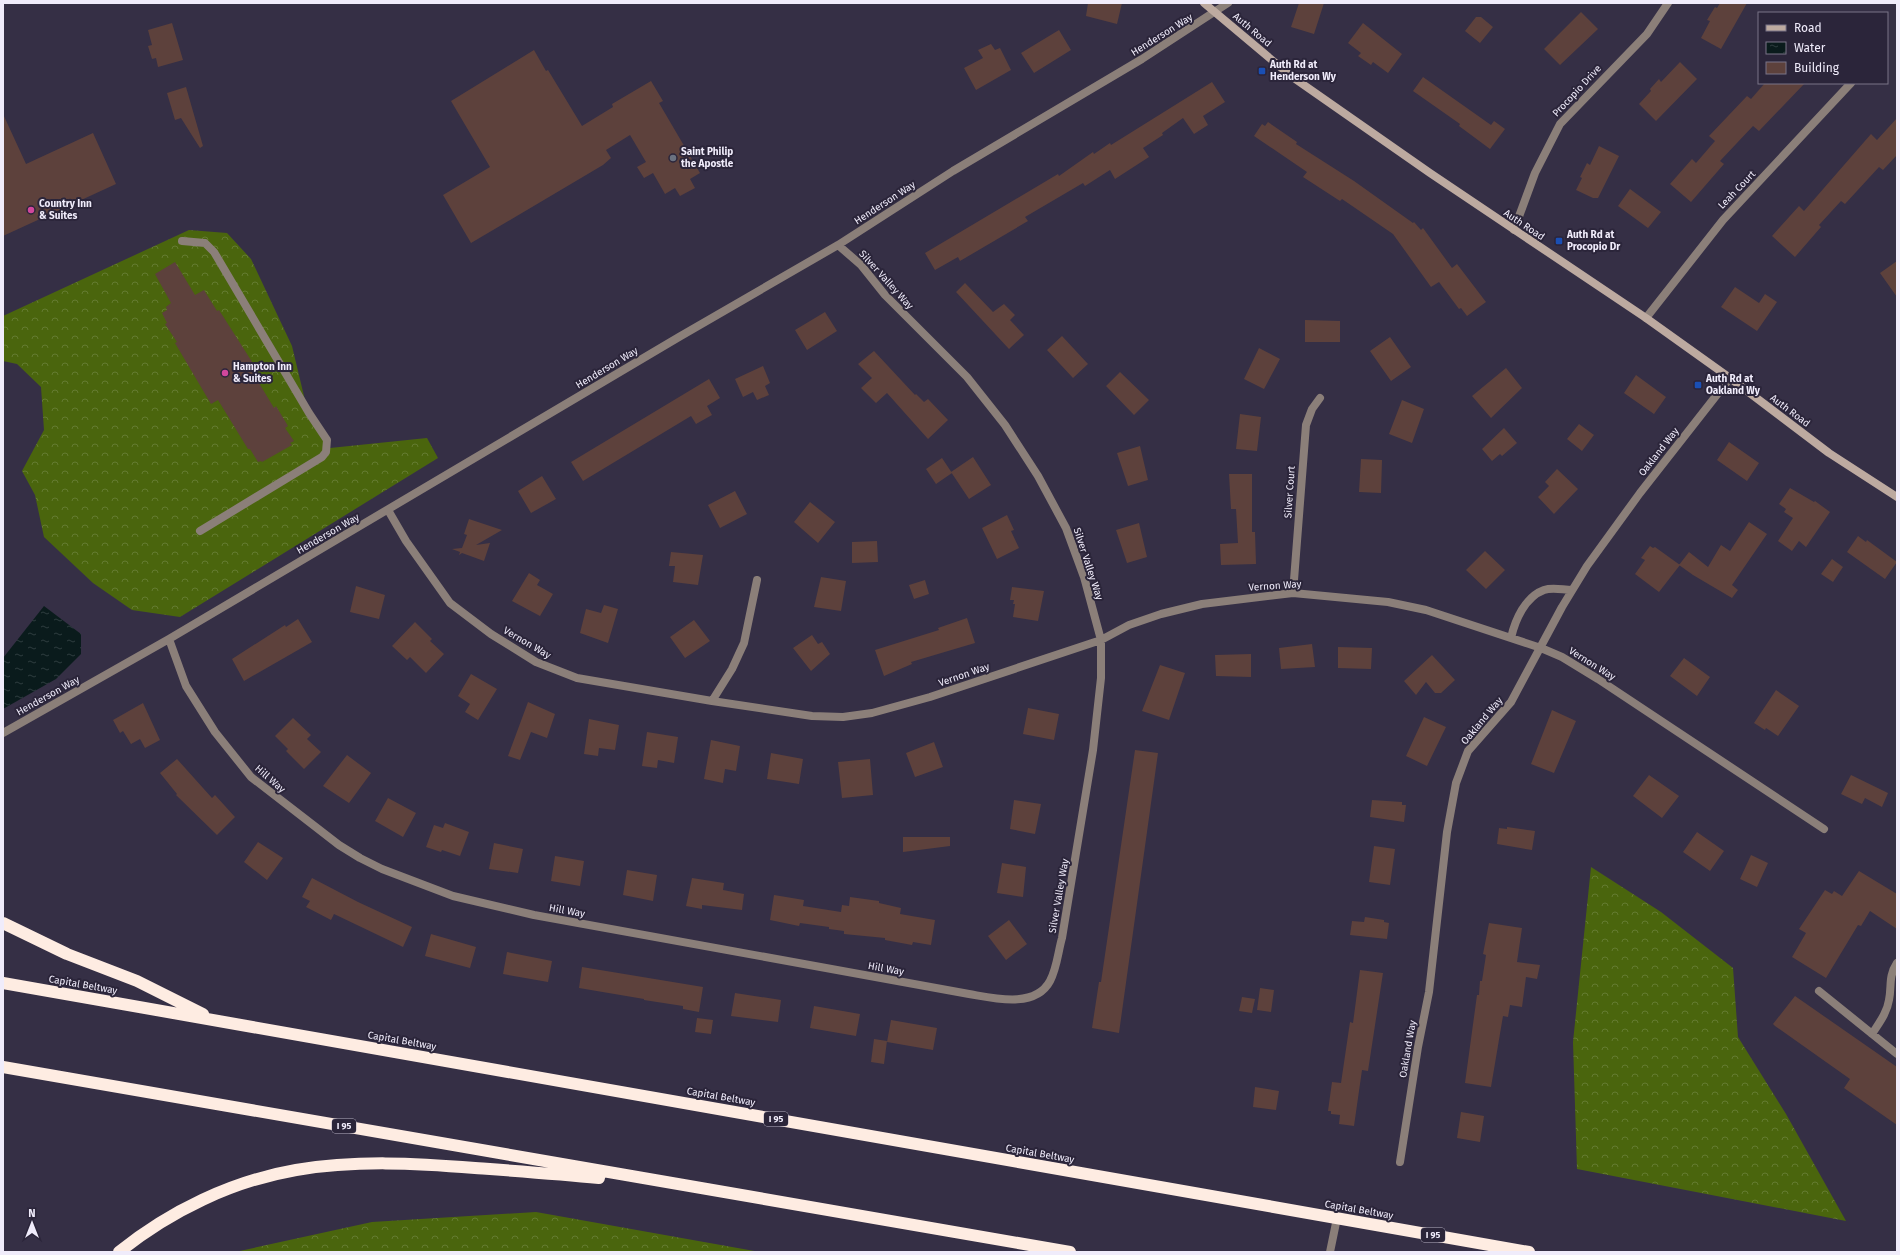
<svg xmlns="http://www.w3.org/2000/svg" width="1900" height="1255" viewBox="0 0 1900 1255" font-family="'Fira Sans',sans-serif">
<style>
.forest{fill:url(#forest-crowns)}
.water{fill:url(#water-ripples)}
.building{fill:#5d413c}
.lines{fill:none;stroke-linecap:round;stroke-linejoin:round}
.lane{stroke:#8b7f79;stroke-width:8}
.street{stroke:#8b7f79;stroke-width:8}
.secondary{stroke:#bdaaa0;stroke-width:8}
.highway{stroke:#feece2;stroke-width:12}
.transit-dot{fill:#1a4fb4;stroke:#2b253a;stroke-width:1.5}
.worship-dot{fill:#6b7280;stroke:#2b253a;stroke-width:1.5}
.hotel-dot{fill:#d1479c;stroke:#2b253a;stroke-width:1.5}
.labels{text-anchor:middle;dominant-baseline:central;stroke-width:4;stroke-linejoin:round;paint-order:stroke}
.shield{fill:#2b253a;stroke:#b5b0c1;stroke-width:1}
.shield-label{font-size:9px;font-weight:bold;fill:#f0ecfb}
.street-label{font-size:10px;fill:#f0ecfb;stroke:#2b253a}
.poi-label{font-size:10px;font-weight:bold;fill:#f0ecfb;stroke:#2b253a;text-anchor:start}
</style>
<defs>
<pattern id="forest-crowns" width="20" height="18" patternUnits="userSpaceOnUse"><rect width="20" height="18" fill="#4a650d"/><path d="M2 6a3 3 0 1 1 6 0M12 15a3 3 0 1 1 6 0" fill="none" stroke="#647b31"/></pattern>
<pattern id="water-ripples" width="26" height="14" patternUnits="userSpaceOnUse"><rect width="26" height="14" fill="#0a1b1c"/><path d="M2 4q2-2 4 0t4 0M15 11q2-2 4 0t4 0" fill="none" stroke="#2e3c3e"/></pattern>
</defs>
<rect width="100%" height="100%" fill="#352f45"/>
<path class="forest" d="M189,230l38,3 24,26 41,87 17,71 21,31 97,-10 11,20 -258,159 -48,-7 -39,-27 -49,-46 -9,-42 -13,-24 22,-41 -3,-43 -24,-23 -14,-3v-45z
M1591,867l70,45 72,56 5,69 48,77 60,107 -269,-52 -4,-127z
M536,1212l224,40h-525l137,-30z"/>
<path class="water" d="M44,606l37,28v20l-25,25 -53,30v-51z"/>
<path class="building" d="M1088,3h34l-5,21 -31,-8z
M1299,3h25l-10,31 -23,-7z
M1720,3h27l-26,46 -20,-11 9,-17 -3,-1 8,-13 2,1z
M1581,12l17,17 -38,36 -16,-16z
M1476,17h5l12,10 -13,16 -15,-12z
M172,23l11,37 -25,7 -2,-9 -4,1 -4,-13 4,-1 -4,-15z
M1363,23l39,31 -14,19 -15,-11 -2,3 -13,-9 3,-3 -13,-10z
M1059,30l12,20 -37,23 -13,-20z
M991,44l4,6 5,-2 11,22 -35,20 -12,-22 19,-10 -5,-8z
M534,50l12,21 2,-1 34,56 31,-19 -1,-3 39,-23 12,20 -4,2 41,70 -10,6 5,9 -15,8 -5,-8 -10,6 -12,-21 -9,5 -7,-11 9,-5 -16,-27 -24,15 5,8 -8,7 -132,78 -28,-48 47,-28 -39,-66z
M1680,62l17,17 -41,42 -17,-17 12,-13 -1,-2 9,-10 2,3z
M1423,77l68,48 3,-4 11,8 -15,20 -31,-23 1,-2 -47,-33z
M1212,82l13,20 -22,14 5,9 -14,9 -11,-16 -21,15 1,2 -20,13 6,9 -34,22 -5,-9 -25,16 -2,-3 -58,34 3,4 -68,40 -2,-4 -23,13 -10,-17 133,-79 1,2 34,-24 1,2 16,-11 1,2z
M1765,83h40l-46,48 -6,-5 -33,35 4,3 -33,38 -21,-18 22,-25 4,4 19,-22 -6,-5 38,-40 4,3z
M186,87l17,59 -3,2 -19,-30 -6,2 -8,-27z
M3,114l23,50 67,-31 23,51 -113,52z
M1897,118v37l-14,15 -4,-3 -34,37 -4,-3 -22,24 2,2 -26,30 -23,-21 27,-30 5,5 67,-77 6,6z
M1268,122l29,20 -1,2 58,37 59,42 1,-1 7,8 2,-2 29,40 5,-4 29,38 -19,14 -6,-8 -2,1 -20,-27 -8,5 -38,-53 -51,-35 -2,2 -37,-24 4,-5 -53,-36 8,-12 3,2z
M1599,146l20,10 -21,42h-5l-17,-8 6,-12 -2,-1 7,-14 3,2z
M1630,189l31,23 -13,16 -30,-22z
M1897,261v36l-17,-24z
M175,262l20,33 9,-5 13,21 2,-1 37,58 -2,1 4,8 -2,1 18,30 2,-2 12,20 -3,2 9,13 -4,2 2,2 -30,17 -1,-1 -3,1 -8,-13h-2l-30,-49 -7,4 -36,-61 2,-1 -12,-18 2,-1 -5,-10 5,-3 -1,-3 5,-4 -16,-29z
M965,283l28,29 11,-8 11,11 -5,5 14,15 -15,14 -53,-57z
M1735,287l24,16 6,-9 12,8 -20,29 -36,-24z
M825,312l12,19 -30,19 -12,-20z
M1305,320l35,1v21h-35z
M1062,336l26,28 -15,14 -26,-28z
M1390,337l21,30 -20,14 -21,-30z
M1259,348l21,11 -16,30 -20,-10z
M874,351l41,44 1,-1 8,8 4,-3 20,21 -20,19 -41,-46 -11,10 -15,-15 11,-10 -14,-14z
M763,366l7,17 -5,3 4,9 -12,5 -4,-8 -10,5 -8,-18z
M1506,368l16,20 -31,30 -19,-22z
M1120,372l29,28 -15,15 -28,-29z
M1636,375l30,22 -12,17 -30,-21z
M709,379l11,19 -13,8 5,9 -16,9 -5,-8 -108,65 -12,-19z
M1402,400l22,9 -12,34 -23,-9z
M1240,414l21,3 -4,34 -21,-2z
M1579,424l15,11 -12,16 -15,-12z
M1504,428l13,15 -15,13 -2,-2 -8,7 -10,-12z
M1729,442l30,21 -12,18 -30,-21z
M1140,446l8,34 -20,6 -11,-33z
M973,457l18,28 -22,14 -18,-27z
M942,458l10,15 -16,11 -10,-15z
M1361,459l21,1 -1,33 -22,-1z
M1557,469l21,20 -24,25 -16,-17 11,-11 -4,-4z
M1229,474h23v58h3l1,32 -35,1 -1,-21 18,-1 -2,-34h-5z
M542,476l14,23 -25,14 -13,-22z
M1790,488l24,14 1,-1 15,11 -24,35 -7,-6 -7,10 -14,-10 15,-23 -9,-6 2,-3 -7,-5z
M735,491l12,23 -27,14 -12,-23z
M810,502l25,20 -17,21 -24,-21z
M1007,515l7,15 -3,1 8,17 -22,11 -15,-31z
M469,519l33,11 -26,15 14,-2 -6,18 -22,-8 -3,2 1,-3 -8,-3 10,-1 5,-13 -3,-1z
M1749,522l18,12 -35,51 6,5 -6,8 -39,-23 -14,-10 10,-13 19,15 13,-22 9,6z
M1139,523l8,34 -20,6 -11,-33z
M1858,536l8,6 1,-2 30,22 -12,17 -38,-27z
M877,541l1,21 -26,1v-21z
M1650,546l3,2 2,-1 25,18 -21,27 -24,-18 10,-14 -4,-2z
M1485,551l20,19 -19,19 -20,-19z
M671,552l32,3 -5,30 -25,-3 2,-16h-6z
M1832,559l11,8 -10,15 -12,-8z
M529,573l11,7 -3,5 16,9 -13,22 -28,-15z
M821,577l25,4 -5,30 -27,-4z
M925,580l4,14 -15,5 -5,-14z
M356,586l29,9 -6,24 -29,-7z
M1012,587l32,4 -6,30 -25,-4 2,-13h-2l1,-4h-4z
M604,605l14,4 -10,34 -28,-10 6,-24 15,4z
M967,618l8,25 -64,19 1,2 -28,12 -9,-26 64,-20 -1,-2z
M298,619l14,23 -68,39 -12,-22 53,-34 1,2z
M694,620l16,21 -25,17 -15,-21z
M415,622l17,17 -2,2 14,13 -18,19 -16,-16 -3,3 -15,-14z
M812,635l6,9 4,-2 8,12 -19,17 -18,-23z
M1312,644l3,23 -34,2 -2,-21z
M1338,647l34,1 -1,21 -33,-1z
M1251,654v23l-35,-1 -1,-21z
M1432,655l23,25 -14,13h-6l-9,-11 -10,13 -12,-14z
M1684,658l26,19 -13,19 -27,-20z
M1160,665l25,8 -16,47 -27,-9z
M471,674l26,15 -19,31 -13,-8 5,-8 -12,-8z
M1776,690l23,16 -21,30 -12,-8 -1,2 -11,-7z
M528,702l27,12 -8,24 -16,-6 -11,28 -12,-4z
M143,703l17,37 -15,8 -5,-9 -9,5 -8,-13 -3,2 -7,-13z
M1028,708l31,6 -5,26 -31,-6z
M1552,710l24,11 -22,52 -23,-9z
M1424,717l22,10 -19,39 -21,-10z
M293,718l18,17 -4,4 14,13 -17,17 -18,-18 2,-2 -13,-13z
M589,719l30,6 -4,25 -16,-2 -1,8 -14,-2z
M647,732l31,5 -4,26 -16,-3 -1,8 -15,-2z
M711,740l29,6 -4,25 -11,-2 -2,14 -19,-4z
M934,742l9,25 -28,10 -9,-24z
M1135,750l23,3 -39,280 -27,-5 7,-46h2z
M771,753l32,6 -4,25 -32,-5z
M347,755l24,18 -22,30 -26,-17z
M177,759l35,39 3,-3 20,22 -18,18 -41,-40 1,-1 -17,-21z
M870,759l3,36 -31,3 -4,-36z
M1649,775l30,21 -17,22 -29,-22z
M1851,775l37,18 -6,14 -17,-9 -3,6 -21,-10z
M388,798l28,15 -13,24 -28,-16z
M1014,800l27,4 -6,30 -25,-5z
M1372,800l30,2v3h4l-2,17 -34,-5z
M445,823l24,9 -9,24 -18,-6 -1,2 -15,-5 8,-22 9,3z
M1507,827l28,4 -3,19 -35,-6 2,-16 8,1z
M1697,832l27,19 -14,20 -27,-19z
M903,837h47v9l-47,6z
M258,842l25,16 -16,22 -23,-18z
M494,843l29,6 -5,24 -29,-4z
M1374,846l21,3 -5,36 -21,-3z
M1751,855l17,8 -11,24 -17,-8z
M555,856l29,5 -4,25 -29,-5z
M1002,863l24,4 -3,30 -26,-4z
M627,870l30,5 -4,26 -30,-6z
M1859,871l38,23v35l-27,-18 -9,15 -3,-1 -32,53 -34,-21 14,-24 -7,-4 26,-39 7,4 2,-3 8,5z
M312,878l46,24 54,25 -9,20 -69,-33 -3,6 -25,-13 4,-6 -8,-4z
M692,878l32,5 -1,7 21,4 -2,16 -40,-5v4l-16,-3z
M774,895l30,5 -1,6 38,6 1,-7 7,1 1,-9 29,4v2l22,5 -1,6 35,6 -4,25 -18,-3 -1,3 -27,-5v-2l-41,-4v-3l-15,-2v-2l-29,-4 -1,3 -29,-6z
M1365,917l19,3v2l5,1 -2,16 -37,-4 2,-14 12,1z
M1009,920l18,24 -21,16 -18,-24z
M1489,923l33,5 -5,34 23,3 -3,14 -11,-2 -4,30 -12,-2 -2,12 -5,-1 -12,71 -26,-4 12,-88h2l1,-14h2l4,-26 -3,-1z
M431,934l45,13 -6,21 -45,-12z
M507,952l45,9 -4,21 -45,-8z
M582,967l121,20 -4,25 -16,-3v-3l-39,-6v-1l-65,-11z
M1360,970l23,3 -15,98 -6,-1 -8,56 -15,-2 1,-9 -9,-1v-3h-3l4,-29 9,1 9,-61 3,1z
M1260,988l14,2 -3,22 -14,-2z
M735,993l46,7 -3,22 -47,-6z
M1795,996l102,71v58l-53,-37 6,-9 -75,-53 -2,-2z
M1242,997l13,2 -3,14 -13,-2z
M814,1006l46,8 -4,22 -46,-8z
M697,1018l16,2 -2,14 -16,-2z
M891,1020l46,8 -4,22 -46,-8z
M874,1039l13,2 -3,23 -13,-2z
M1255,1087l24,4 -3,19 -23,-3z
M1461,1112l23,4 -4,26 -23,-4z"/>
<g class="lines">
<path class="lane" d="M182,241l23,2 9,9 95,161 18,27 -1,12 -4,5 -122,74
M1330,1252l7,-34"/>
<path class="street" d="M1514,230l21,-57 25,-49 87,-90 21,-31
M1646,318l77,-98 128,-137
M388,510l18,31 44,62 41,31 45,28 41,16 135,23 20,-32 12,-26 13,-63
M1293,593l13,-168 6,-16 8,-11
M1511,638c4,-18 14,-41 33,-48 9,-3 19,0 28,0
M169,639l17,47 29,46 36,45 88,68 21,13 22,11 71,27 81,19 435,79c24,4 66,15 81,-13 7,-13 8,-29 12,-43l31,-188 8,-72v-38l-17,-63 -18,-49 -28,-52 -33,-51 -38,-48 -82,-82 -24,-30 -23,-20
M712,701l100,15 31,1 29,-4 58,-16 171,-57 28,-15 32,-11 41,-10 91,-11 95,9 38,8 115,38 21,9 36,22 226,150
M3,733l166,-94 510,-302 159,-92 115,-74 189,-112 86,-56
M1819,991l78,63
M1872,1034c7,-11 15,-21 17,-34 3,-15 -1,-23 8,-37
M1400,1162l18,-115 11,-55 18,-160 9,-49 12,-32 43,-49 51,-95 25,-41 53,-73 90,-115"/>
<path class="secondary" d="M1204,3l87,73 139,97 216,145 84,60 99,75 68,44"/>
<path class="highway" d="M3,923l64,31 70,27 66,33
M3,983l1526,269
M3,1067l1067,185
M119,1252c51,-41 113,-71 177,-82 59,-10 120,-7 179,-2 41,3 83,6 124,10"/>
</g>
<g class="transit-dot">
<rect x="1258" y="67" width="8" height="8" rx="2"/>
<rect x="1555" y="237" width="8" height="8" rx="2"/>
<rect x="1694" y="381" width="8" height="8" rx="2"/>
</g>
<circle class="worship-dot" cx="673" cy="158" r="4"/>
<g class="hotel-dot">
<circle cx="31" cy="210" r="4"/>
<circle cx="225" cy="373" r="4"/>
</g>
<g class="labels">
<g class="shield">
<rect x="764" y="1112" width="24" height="14" rx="3"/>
<rect x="332" y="1119" width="24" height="14" rx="3"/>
<rect x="1421" y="1228" width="24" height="14" rx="3"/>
</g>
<g class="shield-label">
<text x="776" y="1119">I 95</text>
<text x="344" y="1126">I 95</text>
<text x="1433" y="1235">I 95</text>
</g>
<g class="street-label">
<text transform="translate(1252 30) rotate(40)">Auth Road</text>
<text transform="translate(1162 35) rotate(-32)">Henderson Way</text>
<text transform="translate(1577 91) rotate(-47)">Procopio Drive</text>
<text transform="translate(1737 190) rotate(-46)">Leah Court</text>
<text transform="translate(885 203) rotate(-33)">Henderson Way</text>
<text transform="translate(1524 225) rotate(34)">Auth Road</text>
<text transform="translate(886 280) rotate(48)">Silver Valley Way</text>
<text transform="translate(607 368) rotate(-31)">Henderson Way</text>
<text transform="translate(1790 411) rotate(37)">Auth Road</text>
<text transform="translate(1659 452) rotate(-52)">Oakland Way</text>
<text transform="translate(1290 492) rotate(-86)">Silver Court</text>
<text transform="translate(328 534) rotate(-30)">Henderson Way</text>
<text transform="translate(1088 564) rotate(72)">Silver Valley Way</text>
<text transform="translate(1275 586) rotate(-4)">Vernon Way</text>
<text transform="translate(527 643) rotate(30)">Vernon Way</text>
<text transform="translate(1592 664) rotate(32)">Vernon Way</text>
<text transform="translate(964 675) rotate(-19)">Vernon Way</text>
<text transform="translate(48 696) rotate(-29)">Henderson Way</text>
<text transform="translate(1482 721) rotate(-50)">Oakland Way</text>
<text transform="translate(270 779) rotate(41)">Hill Way</text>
<text transform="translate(1059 896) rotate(-80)">Silver Valley Way</text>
<text transform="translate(567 911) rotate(10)">Hill Way</text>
<text transform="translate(886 969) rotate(10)">Hill Way</text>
<text transform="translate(83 985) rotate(10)">Capital Beltway</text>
<text transform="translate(402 1041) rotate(10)">Capital Beltway</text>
<text transform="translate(1408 1049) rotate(-80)">Oakland Way</text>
<text transform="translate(721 1097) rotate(10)">Capital Beltway</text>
<text transform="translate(1040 1154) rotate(10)">Capital Beltway</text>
<text transform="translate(1359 1210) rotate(10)">Capital Beltway</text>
</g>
<g class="poi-label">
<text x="1270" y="65">Auth Rd at<tspan x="1270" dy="12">Henderson Wy</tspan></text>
<text x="681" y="152">Saint Philip<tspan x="681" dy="12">the Apostle</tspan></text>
<text x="39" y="204">Country Inn<tspan x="39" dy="12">&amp; Suites</tspan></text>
<text x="1567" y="235">Auth Rd at<tspan x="1567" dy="12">Procopio Dr</tspan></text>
<text x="233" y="367">Hampton Inn<tspan x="233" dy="12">&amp; Suites</tspan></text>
<text x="1706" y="379">Auth Rd at<tspan x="1706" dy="12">Oakland Wy</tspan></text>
</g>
</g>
<rect width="1900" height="1255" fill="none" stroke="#f0ecfb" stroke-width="8"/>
<rect x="1758" y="12" width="130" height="72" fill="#2b253a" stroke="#7a7587"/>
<rect x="1766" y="25" width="20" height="6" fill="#bdaaa0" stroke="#7a7587"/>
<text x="1794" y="32" font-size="12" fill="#f0ecfb">Road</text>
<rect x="1766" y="42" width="20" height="12" fill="url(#water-ripples)" stroke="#7a7587"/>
<text x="1794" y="52" font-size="12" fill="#f0ecfb">Water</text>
<rect x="1766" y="62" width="20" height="12" fill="#5d413c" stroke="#7a7587"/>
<text x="1794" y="72" font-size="12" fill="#f0ecfb">Building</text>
<g transform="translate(32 1223)" stroke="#2b253a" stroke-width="3" paint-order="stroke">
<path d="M0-3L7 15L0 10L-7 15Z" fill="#f0ecfb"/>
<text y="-6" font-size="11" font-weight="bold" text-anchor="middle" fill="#f0ecfb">N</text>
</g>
</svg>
